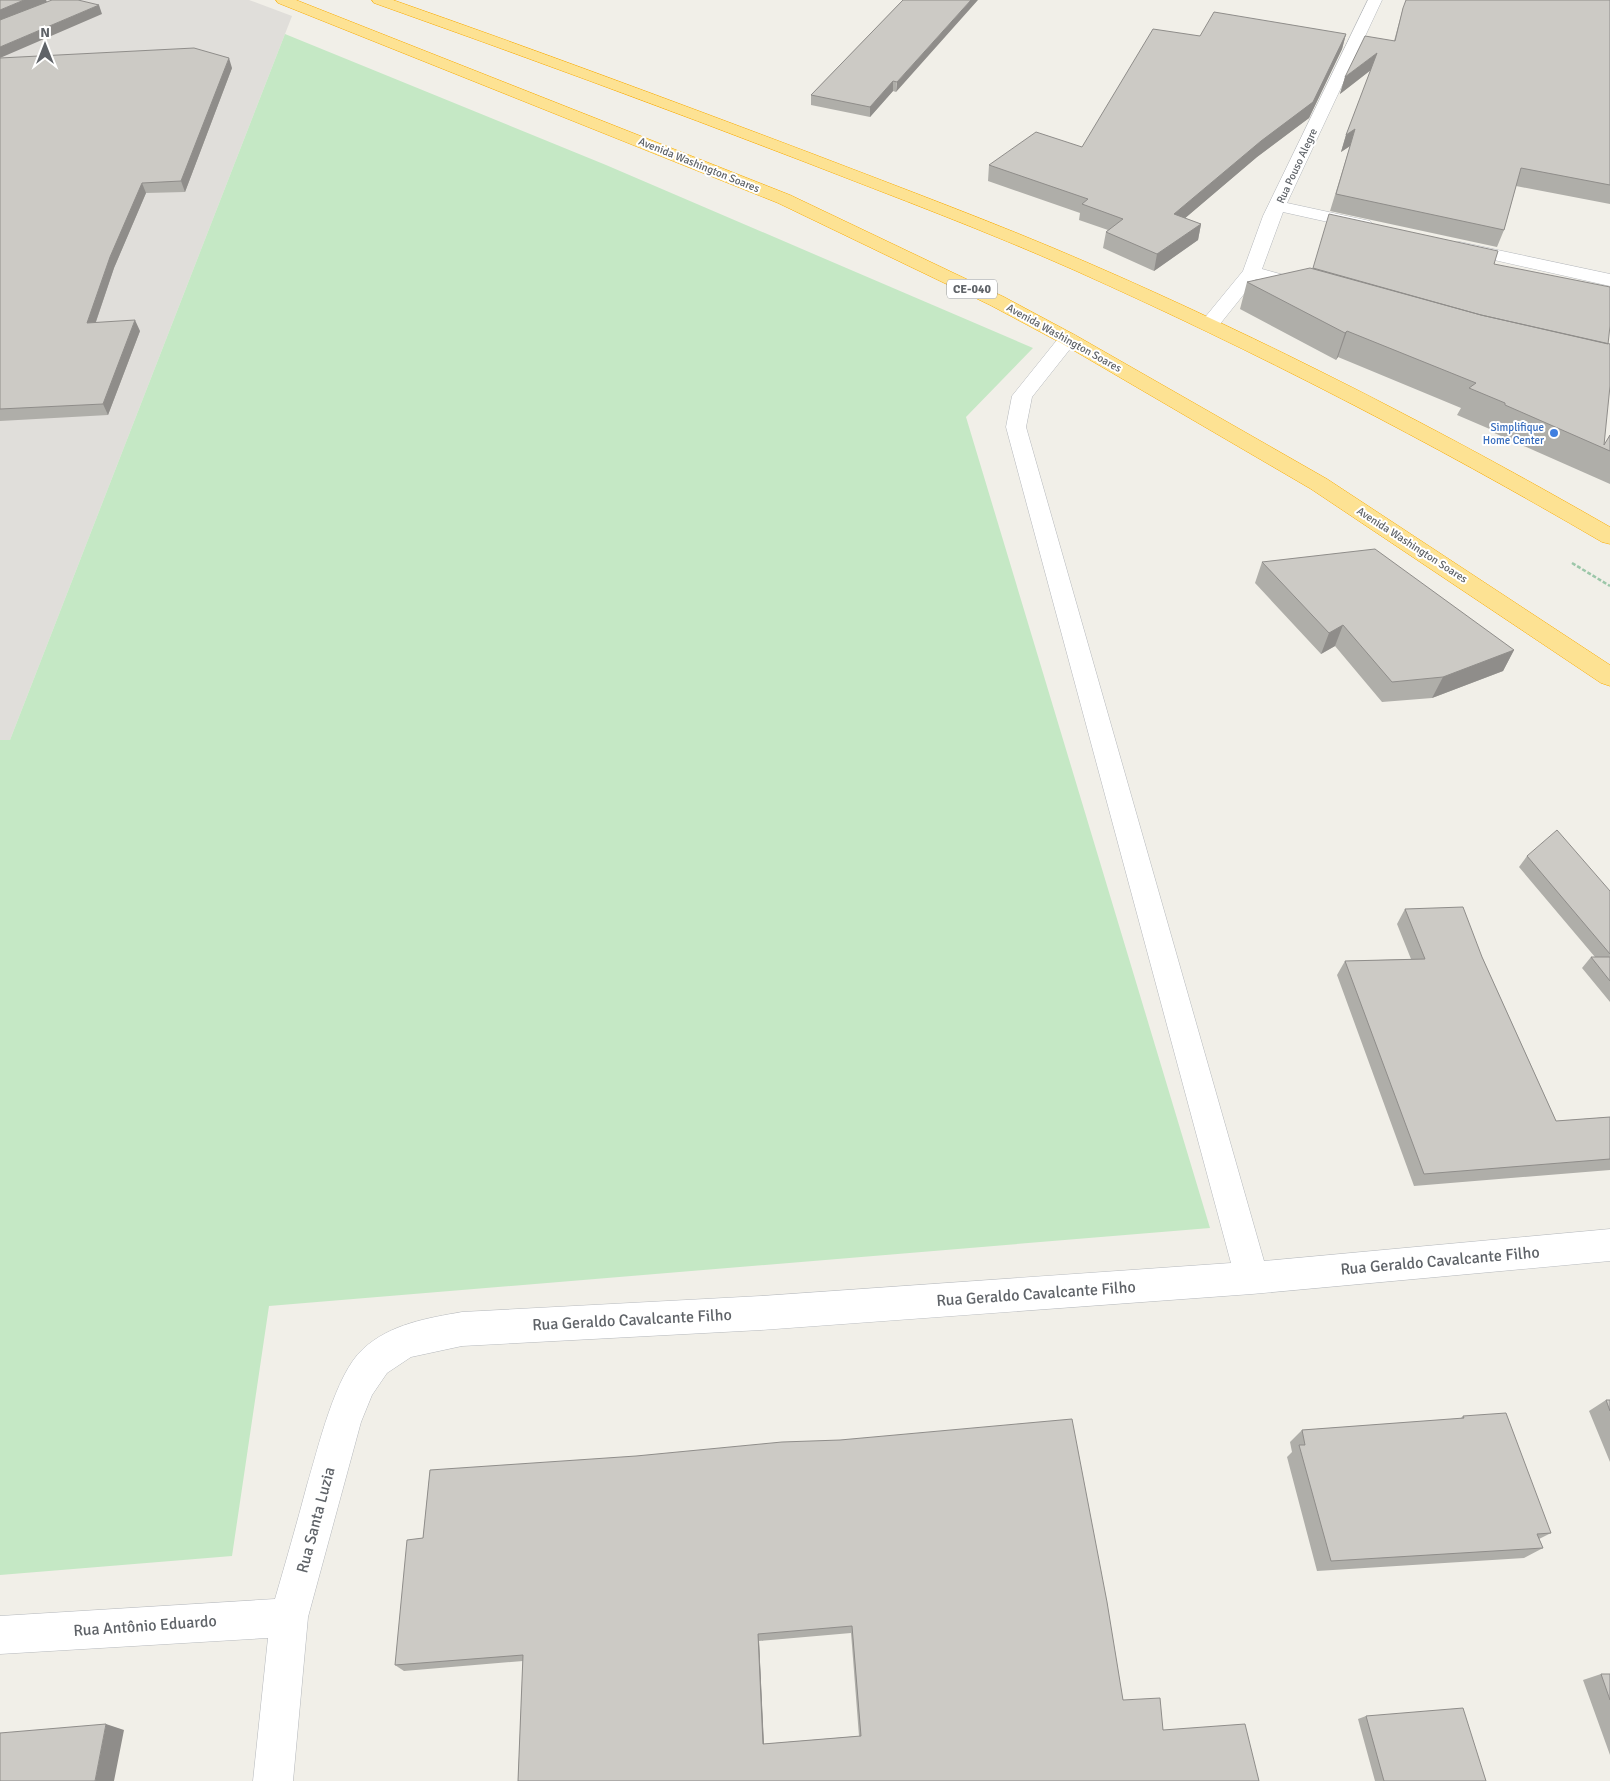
<svg xmlns="http://www.w3.org/2000/svg" width="1610" height="1781" viewBox="0 0 1610 1781" font-family="Signika,sans-serif">
<style>
.industrial{fill:#e0deda}
.green{fill:#c5e8c5}
.lines{fill:none;stroke-linecap:round;stroke-linejoin:round}
.street-casing{stroke:#b5b8bc;stroke-width:1}
.highway-casing{stroke:#f9ab00;stroke-width:1}
.path{stroke:#9cc7a9;stroke-width:2.5;stroke-dasharray:4 2;stroke-linecap:butt}
.street{fill:#fff;fill-rule:evenodd}
.highway{fill:#fde293;fill-rule:evenodd}
.wall{fill:#afaea9;fill-rule:evenodd}
.shaded-wall{fill:#8f8d8a}
.building{fill:#cccac5;stroke:#8f8d8a;fill-rule:evenodd}
.shop-dot{fill:#3f7fe0;stroke:#fff;stroke-width:2}
.labels{text-anchor:middle;dominant-baseline:central;stroke-width:4;stroke-linejoin:round;paint-order:stroke}
.far-street-label{font-size:11px;fill:#5f6368;stroke:#fff}
.far-shop-label{font-size:11px;fill:#366cbe;stroke:#fff;text-anchor:end}
.shield{fill:#fff;stroke:#8f9295;stroke-width:1}
.shield-label{font-size:12px;font-weight:bold;fill:#5f6368}
.near-street-label{font-size:16px;fill:#5f6368;stroke:#fff}
</style>
<rect width="100%" height="100%" fill="#f1efe8"/>
<path class="industrial" d="M0,0h249l43,16 -282,724h-10z"/>
<path class="green" d="M285,34l321,131 427,183 -67,69 244,811 -941,78 -37,250 -232,19v-835h10z"/>
<g class="lines">
<g class="street-casing">
<path id="street" d="M1368,0h14l-95,203 83,18 3,4 -3,4 -6,1 -81,-18 -21,57 51,14 2,4 -2,4 -7,2 -50,-14 -40,50 -7,2 -7,-2 -3,-4 3,-4 41,-50 20,-55z
M1460,242l150,32v12l-156,-35 -3,-4 3,-4z
M1068,333l7,2 3,4 -46,58 -6,30 238,834 346,-32v32l-358,33 -491,36 -299,16 -51,11 -24,16 -15,22 -11,27 -53,195 -15,164h-40l15,-143 -268,16v-38l275,-17c11,-38 22,-76 32,-114 11,-36 28,-111 56,-136 27,-25 65,-31 99,-37l299,-16 470,-33 -225,-836 6,-31 49,-61z"/>
</g>
<g class="highway-casing">
<path id="highway" d="M276,0h20l494,195 214,102 71,38 252,144 283,186v21l-9,-3 -290,-194 -250,-146 -71,-38 -212,-102 -500,-200z
M372,0h21c140,49 280,101 420,154 91,35 183,69 273,108 180,78 355,168 524,265v17l-8,-2c-171,-100 -347,-191 -528,-272 -88,-39 -179,-73 -269,-108 -143,-55 -287,-108 -431,-159z"/>
</g>
<path class="path" d="M1572,563l38,23"/>
<use href="#street" class="street"/>
<use href="#highway" class="highway"/>
</g>
<path class="wall" d="M903,0l-7,92 -3,-1 -23,26 -59,-12v-10z
M1610,0v204l-94,-18 -12,44 -7,17 -167,-36 20,-65 -9,6 5,-17 25,-65 -31,24 5,-17 49,-36 9,-33z
M1346,34l-4,15 -33,69 -52,39 -72,61 16,6 -3,16 -44,31 -51,-23 3,-16 2,-2 -29,-10 1,-7 -92,-32 1,-16 93,-18z
M0,58l232,10 -47,124 -39,1 -32,75 -18,54 44,9 -32,84 -108,6z
M1494,264l114,80 -4,101 6,-10v49l-118,-52v-2l-35,-15 4,-7 -123,-51 -2,3 -96,-51 7,-27 66,-14z
M1262,562l252,88 -11,21 -71,27 -50,4 -47,-56 -14,8 -66,-71z
M1527,856l83,35v111l-28,-34 9,-11h4l-76,-90z
M1405,909l77,48 74,164 54,-4v53l-196,16 -77,-211 8,-14 66,-2 -14,-35z
M1606,1400h4v62l-21,-51z
M1463,1416l88,117 -12,6 4,9 -19,10 -207,13 -30,-114 5,-5 -2,-10 12,-12 158,-11z
M430,1470l693,230 40,30 -645,51 5,-120 -119,10 -9,-6 28,-127zM851,1633l8,103 -95,8 -5,-103z
M1601,1674h9v81l-27,-75z
M1366,1716l120,65h-111l-17,-62z"/>
<path class="shaded-wall" d="M24,0h22l1,2 -47,19v-11z
M971,0h7l-82,92 1,-10z
M99,5l3,9 -102,44v-11z
M1346,34l-4,15 -33,69 -52,39 -87,74 4,-17 87,-73z
M1377,53l-5,16 -32,25 5,-17z
M229,58l3,10 -47,124 -4,-11z
M893,81v10l-23,26v-10z
M1355,129l-5,17 -9,6 5,-17z
M142,183l4,10 -32,75 -22,65 -5,-10 23,-66z
M1201,224l-3,16 -44,31 3,-17z
M135,320l5,11 -32,84 -5,-11z
M1347,331l-9,26 -2,3 9,-27z
M1343,625l-8,21 -14,8 8,-21z
M1514,650l-11,21 -71,27 11,-21z
M758,1634l1,7 5,107 -1,-4z
M106,1724l18,6 -10,51h-19z"/>
<path class="building" d="M0,0h24l-24,10z
M52,0h26l21,5 -99,42v-27z
M903,0h68l-74,82 -4,-1 -23,26 -59,-12z
M1406,0h204v185l-89,-17 -17,62 -168,-36 19,-65 -9,6 31,-82 -32,24 20,-41 30,5 8,-33z
M1214,12l132,22 -33,68 -52,39 -87,73 27,10 -44,30 -51,-22 17,-13 -41,-15 6,-5 -99,-34 47,-33 46,15 71,-118 47,7z
M194,48l35,10 -48,123 -39,2 -32,74 -23,66 48,-3 -32,84 -103,5v-351z
M1329,214l169,37 -4,13 116,23v39l-2,18 -127,-29 -168,-47z
M1310,268l171,47 129,29v42l-6,59 6,-10v16l-105,-46v-2l-36,-15 7,-5 -129,-52 -2,2 -98,-51z
M1375,549l139,101 -71,27 -51,5 -49,-57 -14,8 -67,-71z
M1557,830l53,61v63l-83,-98z
M1463,907l19,50 74,164 54,-4v42l-186,15 -79,-213 80,-2 -20,-50z
M1591,957h19v24z
M1606,1400h4v11z
M1506,1413l45,120 -14,1 6,14 -212,13 -32,-116h6l-3,-15 162,-12 -1,-2z
M1072,1419l35,183 16,98 37,-2 3,32 82,-6 14,57h-741l5,-126 -128,10 12,-125 16,-2 7,-68 206,-14 146,-14 58,-2zM852,1626l9,110 -98,8 -5,-110z
M1601,1674h9v26z
M1463,1708l23,73h-102l-18,-65z
M106,1724l-11,57h-95v-48z"/>
<circle class="shop-dot" cx="1554" cy="433" r="5"/>
<g class="labels">
<g class="far-street-label">
<text transform="translate(699 165) rotate(22)">Avenida Washington Soares</text>
<text transform="translate(1297 166) rotate(-65)">Rua Pouso Alegre</text>
<text transform="translate(1064 338) rotate(29)">Avenida Washington Soares</text>
<text transform="translate(1412 545) rotate(33)">Avenida Washington Soares</text>
</g>
<g class="far-shop-label">
<text x="1544" y="427">Simplifique<tspan x="1544" dy="13">Home Center</tspan></text>
</g>
<rect class="shield" x="947" y="279.5" width="50" height="19" rx="4"/>
<g class="shield-label">
<text x="972" y="289">CE-040</text>
</g>
<g class="near-street-label">
<text transform="translate(1440 1261) rotate(-5)">Rua Geraldo Cavalcante Filho</text>
<text transform="translate(1036 1294) rotate(-4)">Rua Geraldo Cavalcante Filho</text>
<text transform="translate(632 1320) rotate(-3)">Rua Geraldo Cavalcante Filho</text>
<text transform="translate(316 1520) rotate(-75)">Rua Santa Luzia</text>
<text transform="translate(145 1626) rotate(-4)">Rua Antônio Eduardo</text>
</g>
</g>
<g transform="translate(45 45)" stroke="#ffffff" stroke-width="4" paint-order="stroke">
<path d="M0-4L9 19L0 12L-9 19Z" fill="#5f6368"/>
<text y="-8" font-size="14" font-weight="bold" text-anchor="middle" fill="#5f6368">N</text>
</g>
</svg>
